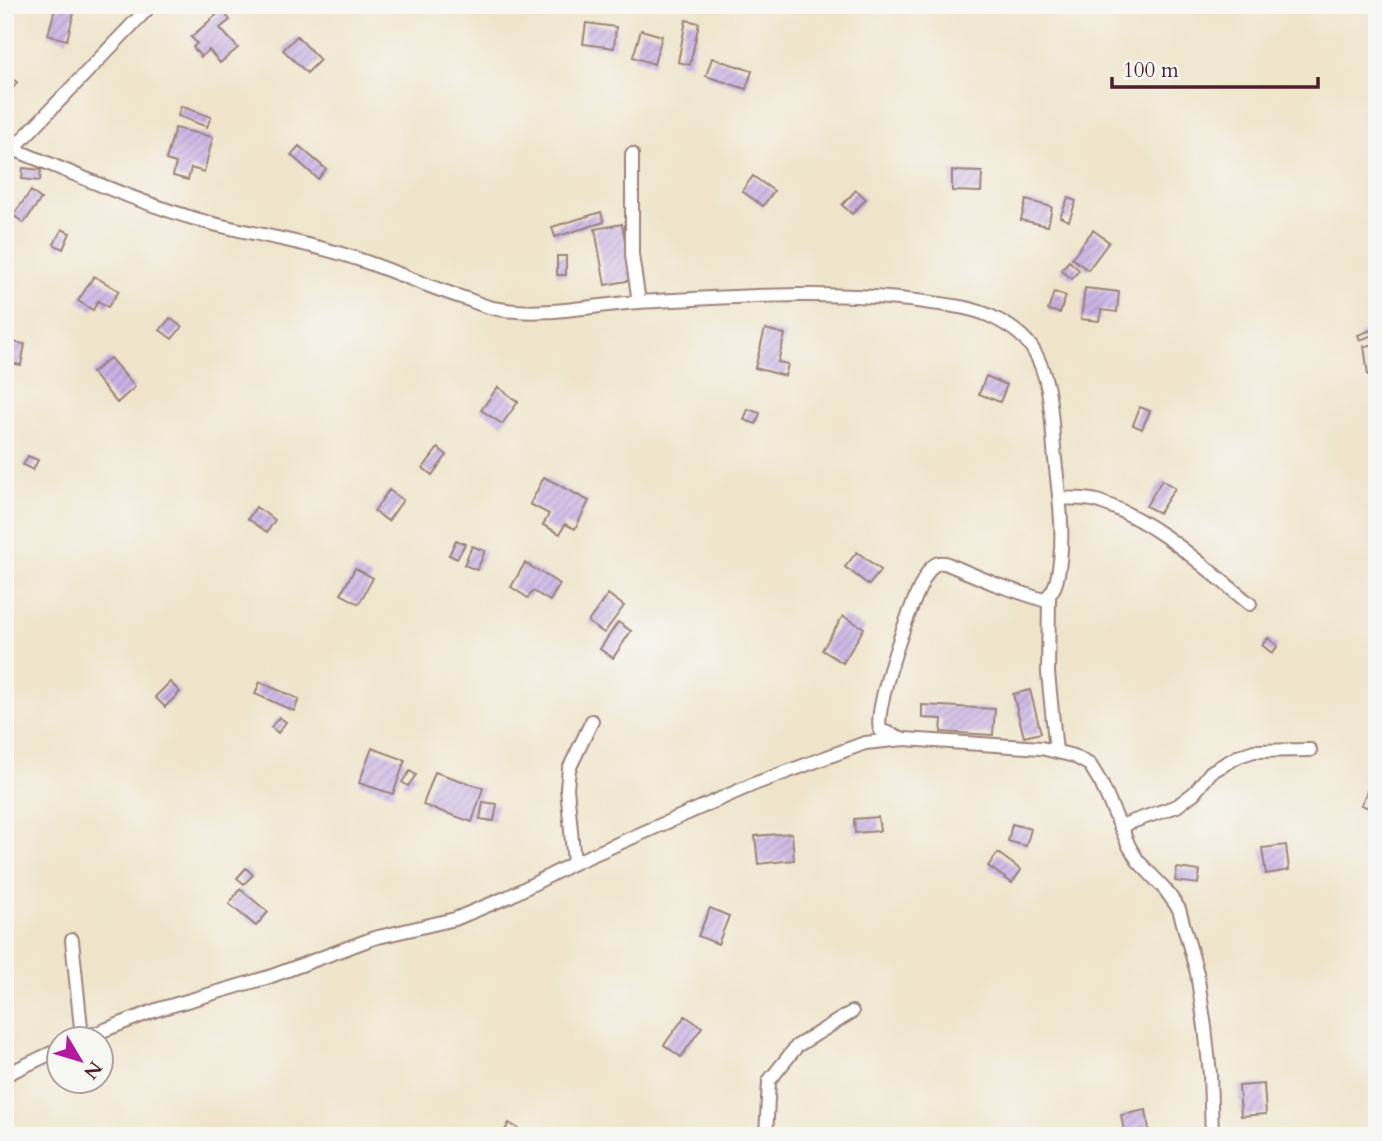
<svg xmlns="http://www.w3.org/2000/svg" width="1382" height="1141" viewBox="0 0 1382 1141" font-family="Cardo,serif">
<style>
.building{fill:url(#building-hatch)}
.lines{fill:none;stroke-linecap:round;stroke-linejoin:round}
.minor-casing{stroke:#9c827a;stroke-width:16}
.minor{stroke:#fff;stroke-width:12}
</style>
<defs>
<pattern id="building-hatch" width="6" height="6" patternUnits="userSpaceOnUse" patternTransform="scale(1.75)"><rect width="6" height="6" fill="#cab2e5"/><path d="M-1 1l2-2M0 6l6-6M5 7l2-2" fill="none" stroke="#a690ba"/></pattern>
</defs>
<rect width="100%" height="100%" fill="#f6f6f2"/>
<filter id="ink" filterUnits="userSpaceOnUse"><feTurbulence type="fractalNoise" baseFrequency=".0143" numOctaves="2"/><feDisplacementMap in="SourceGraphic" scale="14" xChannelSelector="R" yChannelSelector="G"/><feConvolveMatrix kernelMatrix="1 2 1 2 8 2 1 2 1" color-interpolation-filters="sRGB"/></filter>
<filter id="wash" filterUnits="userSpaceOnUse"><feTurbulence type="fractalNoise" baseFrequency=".00686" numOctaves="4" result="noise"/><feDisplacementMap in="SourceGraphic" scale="28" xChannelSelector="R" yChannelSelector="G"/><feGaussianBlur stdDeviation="1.57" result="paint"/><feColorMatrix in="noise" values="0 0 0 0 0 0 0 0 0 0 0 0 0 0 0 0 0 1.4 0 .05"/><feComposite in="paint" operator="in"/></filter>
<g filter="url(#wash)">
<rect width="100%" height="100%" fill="#efe4ca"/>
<g id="blocks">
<path class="building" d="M56,5h20l-9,35 -19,-5z
M222,10l8,10 -10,8 18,20 -18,15 -11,-13 -8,7 -8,-10 4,-4 -6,-6z
M686,20l13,3 -9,42 -12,-3z
M586,23l30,4 -2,21 -31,-4z
M641,30l21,6 -8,28 -21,-7z
M297,36l23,24 -13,13 -24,-23z
M712,58l40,13 -6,18 -40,-13z
M10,78l7,4 -6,9 -6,-4z
M181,106l30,11 -4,10 -29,-11z
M175,128l38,9 -9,35 -13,-4 -3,12 -15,-4 3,-13 -10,-3z
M299,146l27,23 -8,10 -27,-24z
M23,168l18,2 -1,11 -18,-2z
M952,171l30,1 -1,20 -29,-1z
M753,176l21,15 -11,15 -21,-15z
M856,190l10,9 -14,15 -10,-9z
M31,191l10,8 -17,24 -11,-8z
M1068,198l8,3 -7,20 -9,-4z
M1026,200l26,7 -4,19 -27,-6z
M601,212l3,10 -49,15 -3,-10z
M622,224l10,56 -27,5 -10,-56z
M62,229l8,4 -7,16 -9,-5z
M1093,230l16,12 -21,28 -16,-12z
M557,256h9v19h-9z
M1069,261l10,9 -7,9 -11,-9z
M94,276l25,15 -11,16 -10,-6 -5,9 -15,-9z
M1085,288l34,4 -2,20 -16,-2 -2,11 -18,-2z
M1054,292l12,4 -6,17 -12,-3z
M170,318l12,9 -10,12 -12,-9z
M765,329l20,5 -7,28 10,2 -3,12 -30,-8z
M1371,330l2,5 -13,5 -2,-5z
M5,341l20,3 -4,21 -16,-3z
M1377,344v30l-9,1 -4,-29z
M110,358l25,29 -18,16 -25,-30z
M986,376l21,9 -7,17 -21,-8z
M498,387l20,15 -16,22 -21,-14z
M1140,407l10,4 -8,18 -9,-4z
M748,409l12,4 -4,11 -12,-4z
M438,448l9,7 -15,20 -9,-7z
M28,456l10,4 -5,10 -10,-5z
M544,477l45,24 -14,28 -10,-5 -5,10 -17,-9 6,-11 -19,-10z
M1162,480l13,8 -16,25 -13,-7z
M389,490l14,10 -15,21 -14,-10z
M256,507l19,13 -8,12 -19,-13z
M456,540l9,4 -8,15 -8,-4z
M472,546l13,5 -8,19 -13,-5z
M857,552l24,18 -12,15 -24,-18z
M525,563l35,21 -10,17 -17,-10 -5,7 -17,-11z
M355,568l18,10 -14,26 -18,-10z
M608,594l16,12 -20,27 -16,-11z
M843,616l21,12 -21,35 -21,-13z
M618,622l13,9 -18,27 -13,-9z
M1268,638l10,8 -6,7 -10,-8z
M170,682l10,10 -15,15 -10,-10z
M260,682l39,17 -5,12 -39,-17z
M1030,690l11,43 -17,4 -11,-43z
M922,705l73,4 -2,26 -52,-3 1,-13 -20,-1z
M279,717l7,5 -8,11 -7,-6z
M372,748l33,12 -12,34 -34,-11z
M410,771l6,4 -8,11 -6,-4z
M435,772l48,16 -11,34 -49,-17z
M1373,777l4,1v33l-16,-6z
M483,802l14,2 -3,17 -14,-2z
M878,817l2,14 -25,2 -1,-14z
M1012,824l19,5 -5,17 -18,-5z
M792,833l2,27 -36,4 -3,-28z
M1286,845l3,25 -23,4 -4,-26z
M998,853l23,17 -9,13 -24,-17z
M246,868l7,7 -9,9 -7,-6z
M1177,868l23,3 -2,13 -23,-3z
M240,889l28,23 -12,14 -27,-22z
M710,908l19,8 -11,28 -20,-8z
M685,1016l17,11 -21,30 -17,-12z
M1264,1084l2,30 -25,2 -2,-30z
M1146,1110l4,26h-25l-4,-21z
M509,1123l10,6 -4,7h-13z"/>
</g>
</g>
<g filter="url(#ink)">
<use href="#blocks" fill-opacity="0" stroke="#9c827a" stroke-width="2"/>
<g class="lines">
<g class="minor-casing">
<path id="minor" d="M5,146c64,25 128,55 194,74 49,14 100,20 149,36 40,12 79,31 119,43 10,4 21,9 32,10 46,8 94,-4 140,-7 95,-5 191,-13 286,0 23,3 45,5 65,14 15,7 33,18 42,32 21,32 19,75 23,111 4,38 11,81 2,120 -2,9 -6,16 -14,21l-48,-16 -50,-21c-6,-1 -9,0 -14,5 -16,18 -58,141 -51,162l24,9
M13,149l138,-144
M632,154v101l7,47
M1059,498c12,1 27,0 38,3 58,19 106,65 153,103
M1049,596l-1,77 8,78
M1124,832l-1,-7 54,-19 17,-13 17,-21 28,-16 15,-5 56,-1
M574,863l-7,-75 2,-19 23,-48
M72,940l10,98
M79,1040l77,-30 113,-33 105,-39 81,-19 55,-23 64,-33 180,-79 111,-41 39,-4 137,9 33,8 16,9 11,18 28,63 9,15 26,27 15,21 18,64 8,54 5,47 2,62
M5,1075l55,-26
M766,1136l3,-55 28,-35 55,-34"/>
</g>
<use href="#minor" class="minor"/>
</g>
</g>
<rect width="1382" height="1141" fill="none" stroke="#f6f6f2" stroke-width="28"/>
<g transform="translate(80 1060) rotate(128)"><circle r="33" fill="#f6f6f2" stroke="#b1a0a2" stroke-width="2"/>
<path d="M0-5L12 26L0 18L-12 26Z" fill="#b5179e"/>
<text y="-10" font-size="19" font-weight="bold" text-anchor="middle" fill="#4a1f2b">N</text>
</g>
<path d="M1112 77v10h206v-10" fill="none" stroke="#4a1f2b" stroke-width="3.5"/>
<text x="1123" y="77" font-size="21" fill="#4a1f2b" stroke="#f6f6f2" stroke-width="5" paint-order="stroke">100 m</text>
</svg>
